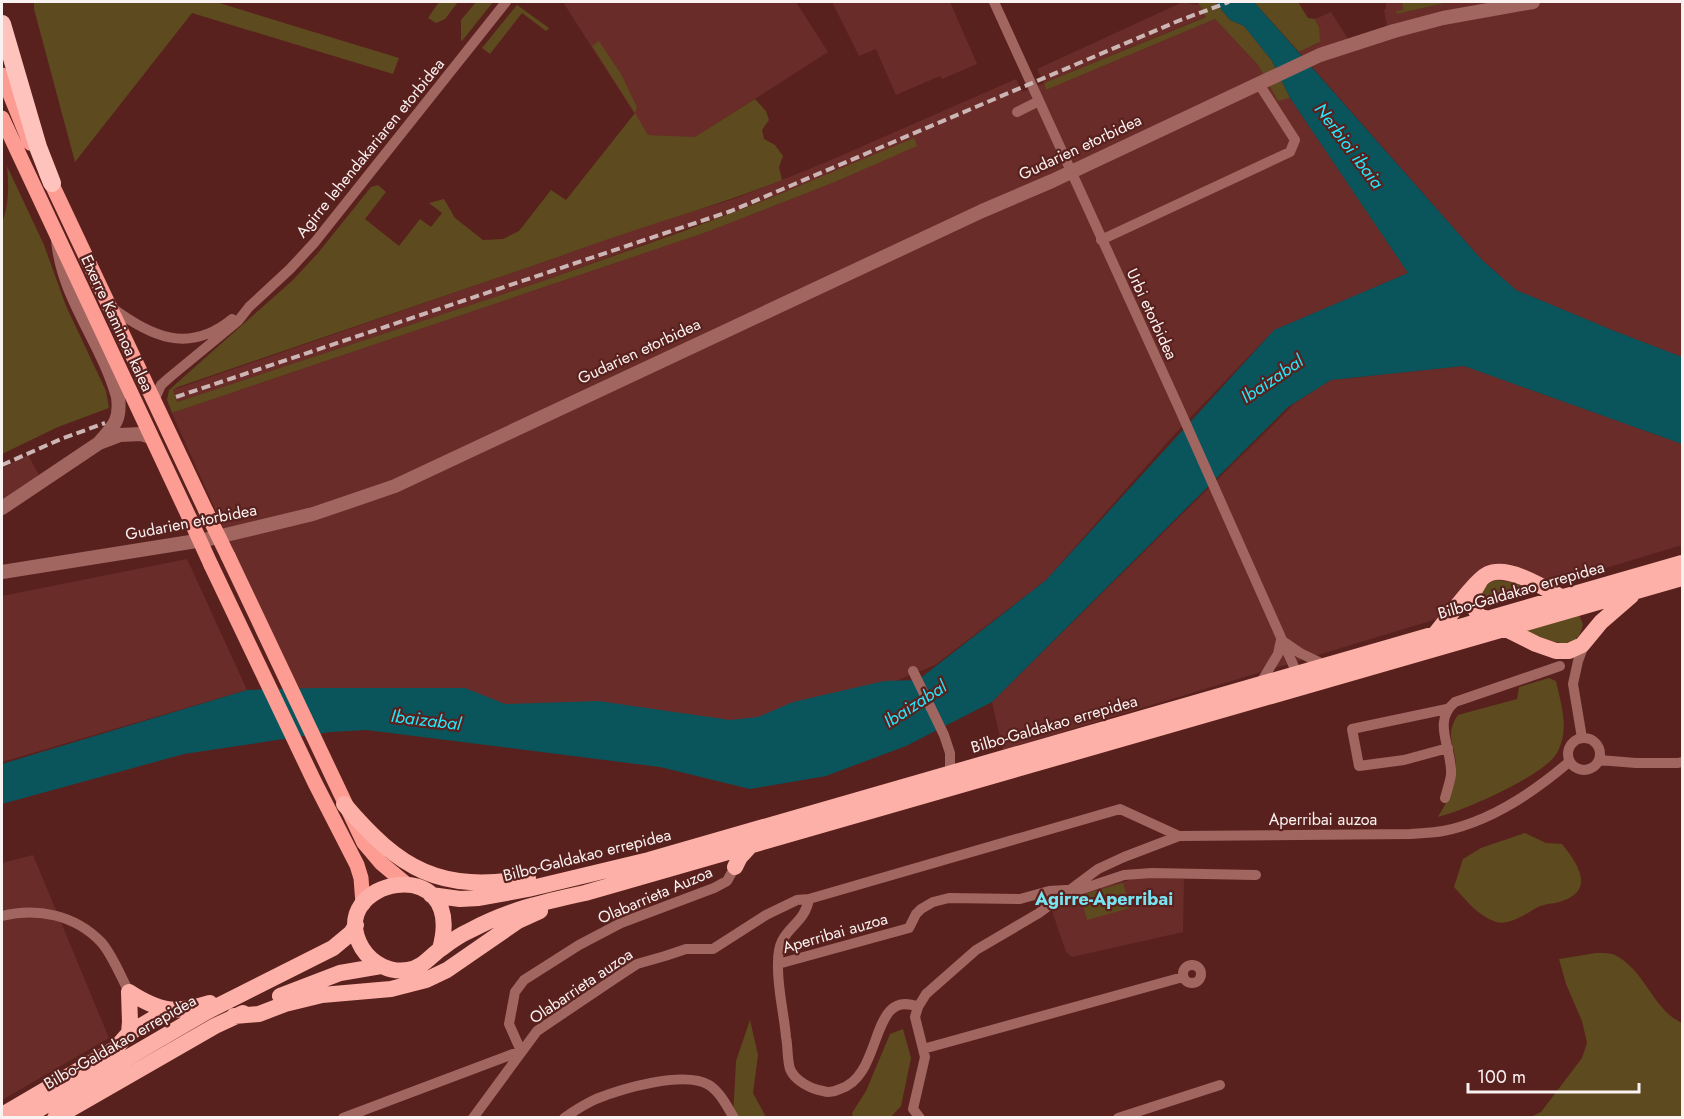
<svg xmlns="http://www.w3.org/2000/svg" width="1684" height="1119" viewBox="0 0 1684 1119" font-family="Jost,sans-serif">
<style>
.built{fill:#6a2c29}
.green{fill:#5d4a1e}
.water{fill:#0a545c}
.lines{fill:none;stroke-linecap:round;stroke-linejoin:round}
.minor{stroke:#a16660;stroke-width:10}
.tertiary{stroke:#a16660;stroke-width:14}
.primary{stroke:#fc9c93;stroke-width:15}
.trunk{stroke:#fdb0a8;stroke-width:16}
.motorway{stroke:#fec3bc;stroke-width:18}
.rail{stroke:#ccb6b5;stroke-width:4;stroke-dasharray:9 4.5;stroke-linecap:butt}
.primary-bridge{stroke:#fc9c93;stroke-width:15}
.labels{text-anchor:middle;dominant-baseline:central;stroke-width:4.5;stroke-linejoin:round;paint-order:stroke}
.street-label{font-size:16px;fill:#faf2f1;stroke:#59211e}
.water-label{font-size:18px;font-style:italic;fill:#24e8fb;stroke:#59211e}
.neighbourhood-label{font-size:18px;font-weight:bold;fill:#79e4f1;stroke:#59211e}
</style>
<rect width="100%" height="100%" fill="#59211e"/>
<path class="built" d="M563,2h82l2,1 2,-1h147l32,50 -134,86 -46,-3z
M832,2h118l27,62 -35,15 -2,-3 -44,19 -20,-46 -17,7z
M1183,2l13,3 4,-2 7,13 -163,67 2,7 169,-71 43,46 20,35 12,-2 118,175 -134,57 -103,108 -125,142 -111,85 -143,58 -138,4 -359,-39 -123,-275 535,-181 128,-50 81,-36 -2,-7 -151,62 -223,81 -363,120 -4,-12 388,-134 53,-20 123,-38 87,-35 192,-84 6,13 22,-9 -7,-14z
M1386,2h16l1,8 -6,4 52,-12h233v355l-70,-27 -96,-40 -35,-31 -182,-207 20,-9v-16l-4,-8 16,-7 17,27 39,-13 -3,-16 2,-1z
M1464,366l218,78v101l-679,205 -11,-48 303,-299 36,-23z
M28,455l11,20 -37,26v-33z
M187,559l60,131 -245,72v-166z
M33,855l76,183 -107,62v-237z
M1156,877l28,2 -1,53 -111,25 -6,-5 -15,-44 30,-16 53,-13z"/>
<path class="green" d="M34,2h182l183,56 -6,16 -201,-61 -117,149 -41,-153z
M439,2h19l-13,17 -9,4 -8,-5z
M476,2h17l-31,39 -1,-1v-20z
M1198,2h17l15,18 14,6 28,35 18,37 -12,3 -20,-36 -43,-46 -169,71 -2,-7 162,-66z
M1254,2h44l10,16 7,1 4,8 1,15 -21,10z
M1402,2h47l-52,12 -1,-3 7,-1z
M517,5l32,23 -3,3 -24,-18 -32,41 -8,-6z
M599,41l22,33 16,33 -2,6 13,22 47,2 60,-38 11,12 3,9 -7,10 2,9 11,6 8,11 -4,11 3,13c-73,29 -148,48 -221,76l-383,131 -5,3 4,12 363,-120 141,-50 82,-31 151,-63 3,8 -82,36 -128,50 -535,181 -5,-13 2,-10 124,-110 25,-27 53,-66 7,-2 8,7 -21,27 34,27 21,-27 11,8 11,-14 -13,-10 15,-4 11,19 28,22 20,-1 16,-8 32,-41 15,10 69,-87 -43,-67z
M7,166l37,79 22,61 40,85 3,17 -51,19 -56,27v-231c7,-19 7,-37 5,-57z
M1495,580l21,3 20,10 -53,15c-5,-12 -1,-23 12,-28z
M1579,615l4,9c-6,33 -37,15 -57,7z
M1549,678l7,3c4,19 11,39 6,59 -2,6 -4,13 -8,17 -17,21 -88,53 -116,60 8,-14 18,-30 18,-48 1,-22 -13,-32 2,-54l59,-16 2,-12z
M1525,833l21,10 16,1c13,16 34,44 3,56 -9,4 -18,3 -27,7 -11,6 -29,19 -42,15 -18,-6 -30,-22 -42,-35l9,-28 18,-11z
M1123,883l7,25 -43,12 -7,-25z
M1596,953c6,0 14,0 19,2 30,15 38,55 67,68v94h-151l10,-5 41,-54 5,-15 -5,-22 -16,-37 -7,-25z
M750,1020l8,35 -5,38 13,24 -33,1 3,-57z
M903,1029l8,29 -10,48 -10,11h-38l-1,-4 14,-22 24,-57z"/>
<path class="water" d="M1215,2h39l227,257 35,31 96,40 70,27v87l-218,-78 -133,14 -43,27 -296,295 -86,44 -80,30 -76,13 -90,-22 -294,-37 -36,2 -146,22 -182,50v-40l245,-74 70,-2h148l40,16 93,-3 132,19 28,-3 35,-15 91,-21 34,-1 128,-100 228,-250 134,-57 -118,-175 -18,-37 -28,-35 -14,-6z"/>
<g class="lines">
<path class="minor" d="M994,2l185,406 120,270
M1017,112l22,-11
M1101,240l189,-88 5,-12 -36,-56
M111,307c39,29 77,48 121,12
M154,401l7,-16 9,-8 68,-56 11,-14 41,-38 25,-27 191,-240
M1281,640l19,13 25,12
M913,671l31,64 6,18v20
M1260,684l18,-30 3,-14
M1447,709l-95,20 7,37 45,-6 44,-12
M1568 754a16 16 0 1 1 32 0a16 16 0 1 1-32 0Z
M1582,738l-9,-54 5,-23 7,-19
M1599,760l37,3h42l4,-1
M1445,798c2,-7 5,-16 6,-23 2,-26 -20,-53 4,-73l105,-36
M809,899c-4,22 -19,26 -27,42 -3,6 -4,16 -4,22 -1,24 6,50 8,74 2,9 1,22 4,32 5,12 21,20 33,22 6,2 11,1 17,-2 44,-13 29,-102 78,-82
M2,916c35,-9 73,-1 99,26 11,12 20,35 28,50
M778,964l131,-36 7,-14 5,-5 12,-7 16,-4 71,1 29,-8 33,-2 42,-14 28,-2 104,2
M1183 974a9 9 0 1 1 18 0a9 9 0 1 1-18 0Z
M923,1049l260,-72
M343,1118l178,-67 -12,-27 6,-32 9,-12 55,-35 42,-22 93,-35 13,-7 8,-14
M473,1118l64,-87 83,-56 17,-11 28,-8 21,-7h27l53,-34 31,-15 12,-1 311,-90 59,27
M564,1118c10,-7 21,-14 32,-19 25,-10 88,-29 113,-14 11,7 18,21 25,33
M920,1118l-7,-9 12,-52 -10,-40 3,-10 8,-13 50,-44 63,-37 59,-44 26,-12 55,-21 231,-2c11,-1 22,-1 33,-3 46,-9 91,-39 126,-69
M1118,1118l102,-33"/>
<path class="tertiary" d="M58,240c5,58 45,102 60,157 3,23 -4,29 -19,46
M2,508l97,-65 21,-8 21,-1 10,3
M2,572l207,-33 104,-25 82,-28 587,-275 70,-30 268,-126 74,-24 49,-13 90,-16"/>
<path class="primary" d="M2,75l28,68
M2,118l188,401
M47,174l159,337
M228,556l136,287 17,20 24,20
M211,565l104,218 42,82 4,13 2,26"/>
<path class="trunk" d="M1480,581l-7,12 -2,7 7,15 58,29 20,7h13l13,-6 19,-23 30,-26
M1435,634c12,-14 39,-53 53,-60 21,-10 60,16 78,26
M344,804c56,66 96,89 184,74
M735,867l5,-10 11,-12
M431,895l29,4 19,-1 49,-9 121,-29 1033,-297
M440,949c28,-100 -118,-70 -78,-1 10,16 28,25 46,22 16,-3 22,-14 34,-22 8,-6 18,-13 27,-17 39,-21 74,-29 116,-38l1097,-315
M129,992c31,20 46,22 81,11
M280,996l60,-23 41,-7
M234,1016l25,-2 26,-10 37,-9 69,-6 35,-9 21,-10 71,-49 22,-10
M129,1033l39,-23
M2,1115l113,-66 14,-16 1,-11 -1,-30
M24,1118l182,-106 127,-64 18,-15 5,-8
M55,1118l160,-92 28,-13"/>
<path class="motorway" d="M2,24l36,123 14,36"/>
<path class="rail" d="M176,397l555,-186 447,-190 51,-19
M2,465l59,-26 44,-16"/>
<path class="primary-bridge" d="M206,511l22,45
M190,519l21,46"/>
</g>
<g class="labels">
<g class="street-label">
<text transform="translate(1080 147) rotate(-25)">Gudarien etorbidea</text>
<text transform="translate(370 148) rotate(-51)">Agirre lehendakariaren etorbidea</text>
<text transform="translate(1152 314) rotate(65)">Urbi etorbidea</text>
<text transform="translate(117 323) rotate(65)">Etxerre Kaminoa kalea</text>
<text transform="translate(639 351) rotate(-25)">Gudarien etorbidea</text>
<text transform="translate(191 522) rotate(-11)">Gudarien etorbidea</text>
<text transform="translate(1521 590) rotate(-16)">Bilbo-Galdakao errepidea</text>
<text transform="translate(1054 724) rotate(-16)">Bilbo-Galdakao errepidea</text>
<text x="1323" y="819">Aperribai auzoa</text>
<text transform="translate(587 855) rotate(-14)">Bilbo-Galdakao errepidea</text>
<text transform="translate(655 895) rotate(-23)">Olabarrieta Auzoa</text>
<text transform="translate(835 933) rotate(-16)">Aperribai auzoa</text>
<text transform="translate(581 986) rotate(-34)">Olabarrieta auzoa</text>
<text transform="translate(120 1042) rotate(-30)">Bilbo-Galdakao errepidea</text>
</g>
<g class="water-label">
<text transform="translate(1349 146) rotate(53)">Nerbioi ibaia</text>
<text transform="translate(1272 379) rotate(-34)">Ibaizabal</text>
<text transform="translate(915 704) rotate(-33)">Ibaizabal</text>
<text transform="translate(426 720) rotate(7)">Ibaizabal</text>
</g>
<g class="neighbourhood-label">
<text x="1104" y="899">Agirre-Aperribai</text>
</g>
</g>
<rect width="1684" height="1119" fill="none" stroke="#faf2f1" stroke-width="6"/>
<path d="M1468 1083v9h171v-9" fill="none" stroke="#faf2f1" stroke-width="3"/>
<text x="1477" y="1083" font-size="18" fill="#faf2f1" stroke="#59211e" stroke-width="4.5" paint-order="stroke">100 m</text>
</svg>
